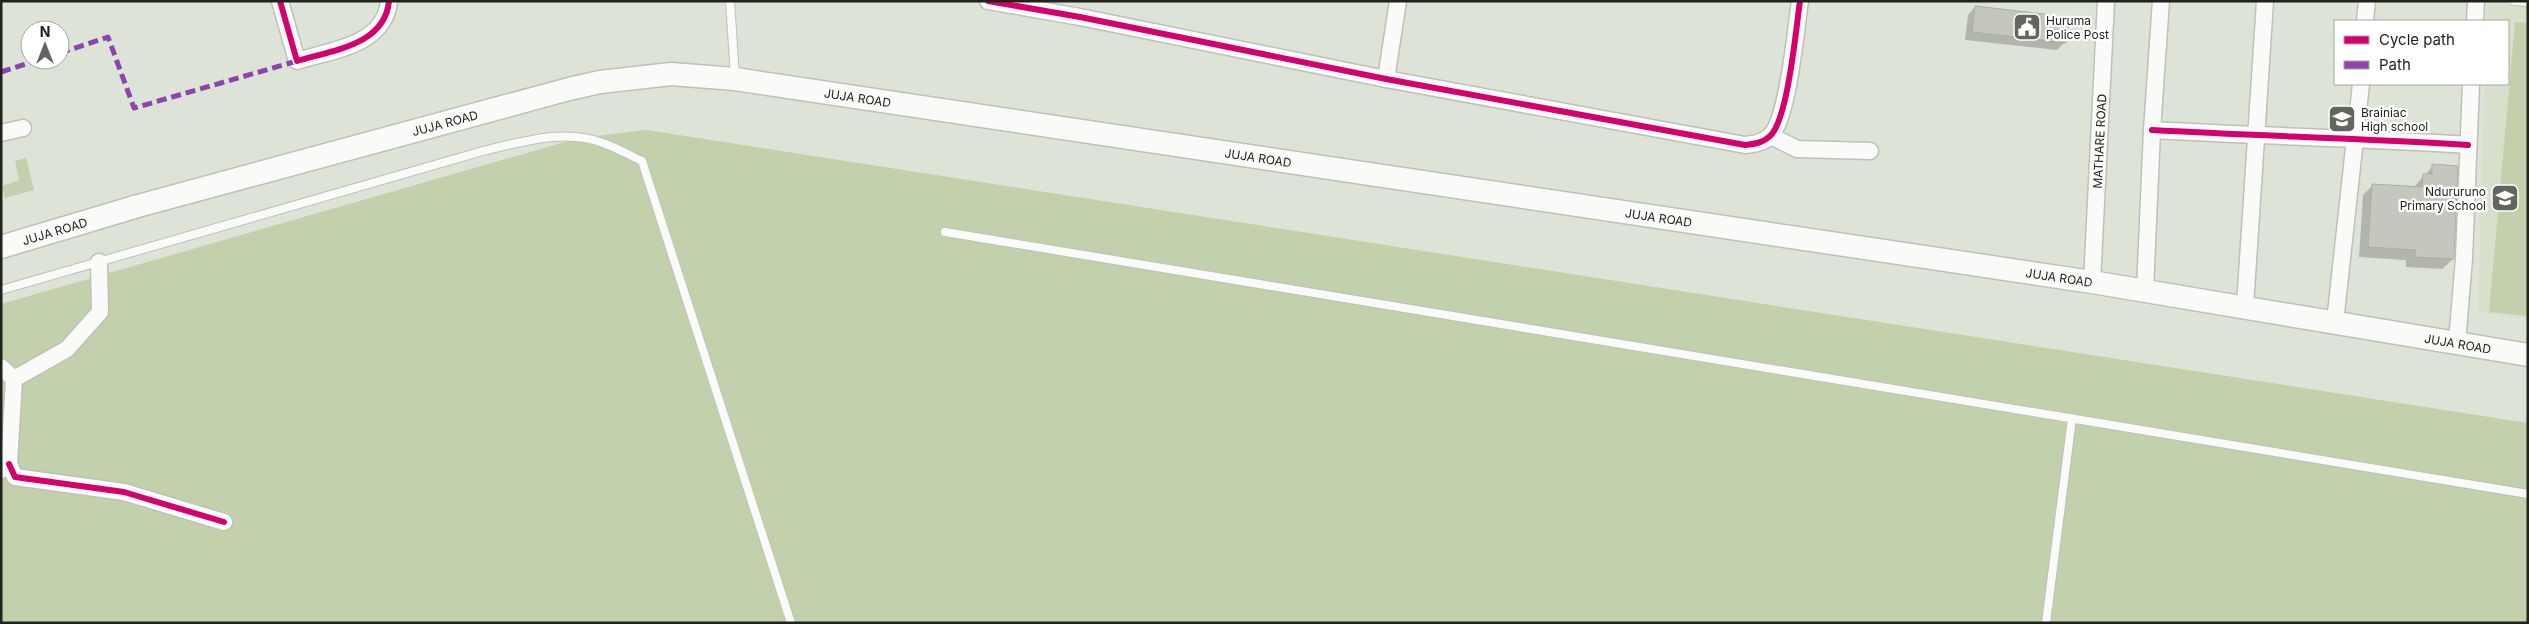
<svg xmlns="http://www.w3.org/2000/svg" width="2529" height="624" viewBox="0 0 2529 624" font-family="Inter,sans-serif">
<style>
.built{fill:#d8e0cc}
.green{fill:#c2d1ab}
.shadow{fill:#0003}
.building{fill:#c3c7be;stroke:#aaaea5}
.lines{fill:none;stroke-linecap:round;stroke-linejoin:round}
.lane-casing{stroke:#bdc1b9;stroke-width:10}
.street-casing{stroke:#bdc1b9;stroke-width:19}
.secondary-casing{stroke:#bdc1b9;stroke-width:25}
.lane{stroke:#fafbf9;stroke-width:8}
.street{stroke:#fafbf9;stroke-width:16}
.secondary{stroke:#fafbf9;stroke-width:22}
.quiet{stroke:#8e44ad;stroke-width:5;stroke-dasharray:10 5;stroke-linecap:butt}
.cycleway-casing{stroke:#fff;stroke-width:9}
.cycleway{stroke:#d6006c;stroke-width:6}
.labels{text-anchor:middle;dominant-baseline:central;stroke-width:4.5;stroke-linejoin:round;paint-order:stroke}
.poi-label{font-size:12px;fill:#20231c;stroke:#fff;text-anchor:start}
.street-label{font-size:12px;fill:#20231c;stroke:#fff}
</style>
<rect width="100%" height="100%" fill="#dee3d8"/>
<path class="built" d="M2488,1h40v318l-50,-7 7,-228h23v-63h-21z"/>
<path class="green" d="M2515,22l13,1v293l-39,-4z
M647,130l1881,293v200h-2527v-319l578,-166z
M26,158l8,32 -29,8 -3,-12 17,-6 -4,-19z"/>
<path class="shadow" d="M1975,7l74,13 16,22 -8,8 -92,-10 3,-25z
M2433,166l23,1 -3,92 -11,10 -36,-2v-7l-47,-3 4,-62 10,-10 40,3z"/>
<path class="building" d="M1975,6l77,9 -1,4 18,2 -3,22 -94,-11z
M2432,164l26,2 -4,93 -39,-2 1,-7 -48,-3 4,-63 50,3 1,-13h9z"/>
<g class="lines">
<g class="lane-casing">
<path id="lane" d="M730,1l5,76
M2514,1l14,1
M945,232l1583,262
M1,290l482,-139c38,-9 81,-23 120,-8 14,5 26,12 39,18l149,462
M2046,623l26,-205"/>
</g>
<g class="street-casing">
<g id="street">
<path d="M280,1l17,60c36,-11 88,-16 92,-60"/>
<path d="M988,1l92,16 306,62 359,66c9,-1 18,-2 25,-9 18,-16 26,-108 30,-135"/>
<path d="M2365,21l2,-20"/>
<path d="M2475,21l1,-20"/>
<path d="M1386,79l12,-78"/>
<path d="M2152,130c105,6 211,8 316,15"/>
<path d="M1,133l22,-5"/>
<path d="M1771,136l26,13 73,2"/>
<path id="s1" d="M2092,282l14,-281"/>
<path d="M2145,290l7,-160 9,-129"/>
<path d="M2245,306l20,-305"/>
<path d="M2335,322l26,-238"/>
<path d="M2457,343l7,-85 7,-174"/>
<path d="M1,367l13,12 -5,85 -8,6"/>
<path d="M14,379l53,-30 33,-37 -1,-50"/>
<path d="M9,464l6,13 109,15 100,30"/>
</g>
</g>
<g class="secondary-casing">
<g id="secondary">
<path id="s2" d="M1,247l137,-41 431,-117 31,-7 71,-8 64,5 1357,203 436,73"/>
</g>
</g>
<use href="#lane" class="lane"/>
<use href="#street" class="street"/>
<use href="#secondary" class="secondary"/>
<path class="quiet" d="M60,53l48,-16 26,71 163,-47
M1,72l37,-12"/>
<g class="cycleway-casing">
<path id="cycleway" d="M280,1l17,60c36,-11 88,-16 92,-60
M988,1l92,16 306,62 359,66c9,-1 18,-2 25,-9 18,-16 26,-108 30,-135
M2152,130c105,6 211,8 316,15
M9,464l6,13 109,15 100,30"/>
</g>
<use href="#cycleway" class="cycleway"/>
</g>
<defs>
<g id="civic-square" transform="scale(1.4375)"><rect x="-9" y="-9" width="18" height="18" rx="4" fill="#62665e" stroke="#fff"/><path d="M-.6-6.5H3V-4.5H.6V-3L4-1V1h2V6H-6V1h2V-1L-.6-3ZM-1.2 2.5V6h2.4V2.5Z" fill="#fff"/></g>
<g id="school-square" transform="scale(1.4375)"><rect x="-9" y="-9" width="18" height="18" rx="4" fill="#62665e" stroke="#fff"/><path d="M0-5L7-2L0 1L-7-2ZM-4 1L0 2.5L4 1V4Q0 6-4 4Z" fill="#fff"/></g>
</defs>
<g fill-rule="evenodd">
<use href="#civic-square" x="2027" y="27"/>
<use href="#school-square" x="2342" y="119"/>
<use href="#school-square" x="2505" y="198"/>
</g>
<g class="labels">
<g class="poi-label">
<text x="2046" y="20">Huruma<tspan x="2046" dy="14">Police Post</tspan></text>
<text x="2361" y="112">Brainiac<tspan x="2361" dy="14">High school</tspan></text>
<text x="2486" y="191" text-anchor="end">Ndururuno<tspan x="2486" dy="14">Primary School</tspan></text>
</g>
<g class="street-label">
<text stroke="none"><textPath href="#s2" startOffset="881">JUJA ROAD</textPath></text>
<text stroke="none"><textPath href="#s2" startOffset="461">JUJA ROAD</textPath></text>
<text stroke="none"><textPath href="#s1" startOffset="141">MATHARE ROAD</textPath></text>
<text stroke="none"><textPath href="#s2" startOffset="1286">JUJA ROAD</textPath></text>
<text stroke="none"><textPath href="#s2" startOffset="1691">JUJA ROAD</textPath></text>
<text stroke="none"><textPath href="#s2" startOffset="56">JUJA ROAD</textPath></text>
<text stroke="none"><textPath href="#s2" startOffset="2096">JUJA ROAD</textPath></text>
<text stroke="none"><textPath href="#s2" startOffset="2500">JUJA ROAD</textPath></text>
</g>
</g>
<rect width="2529" height="624" fill="none" stroke="#20231c" stroke-width="5"/>
<rect x="2334" y="20" width="175" height="65" fill="#ffffff" stroke="#a6a7a4"/>
<rect x="2344" y="36" width="25" height="8" fill="#d6006c" stroke="#a6a7a4"/>
<text x="2379" y="45" font-size="15" fill="#20231c">Cycle path</text>
<rect x="2344" y="61" width="25" height="8" fill="#8e44ad" stroke="#a6a7a4"/>
<text x="2379" y="70" font-size="15" fill="#20231c">Path</text>
<g transform="translate(45 45)"><circle r="24" fill="#ffffff" stroke="#a6a7a4"/>
<path d="M0-4L9 19L0 12L-9 19Z" fill="#62665e"/>
<text y="-8" font-size="14" font-weight="bold" text-anchor="middle" fill="#20231c">N</text>
</g>
</svg>
